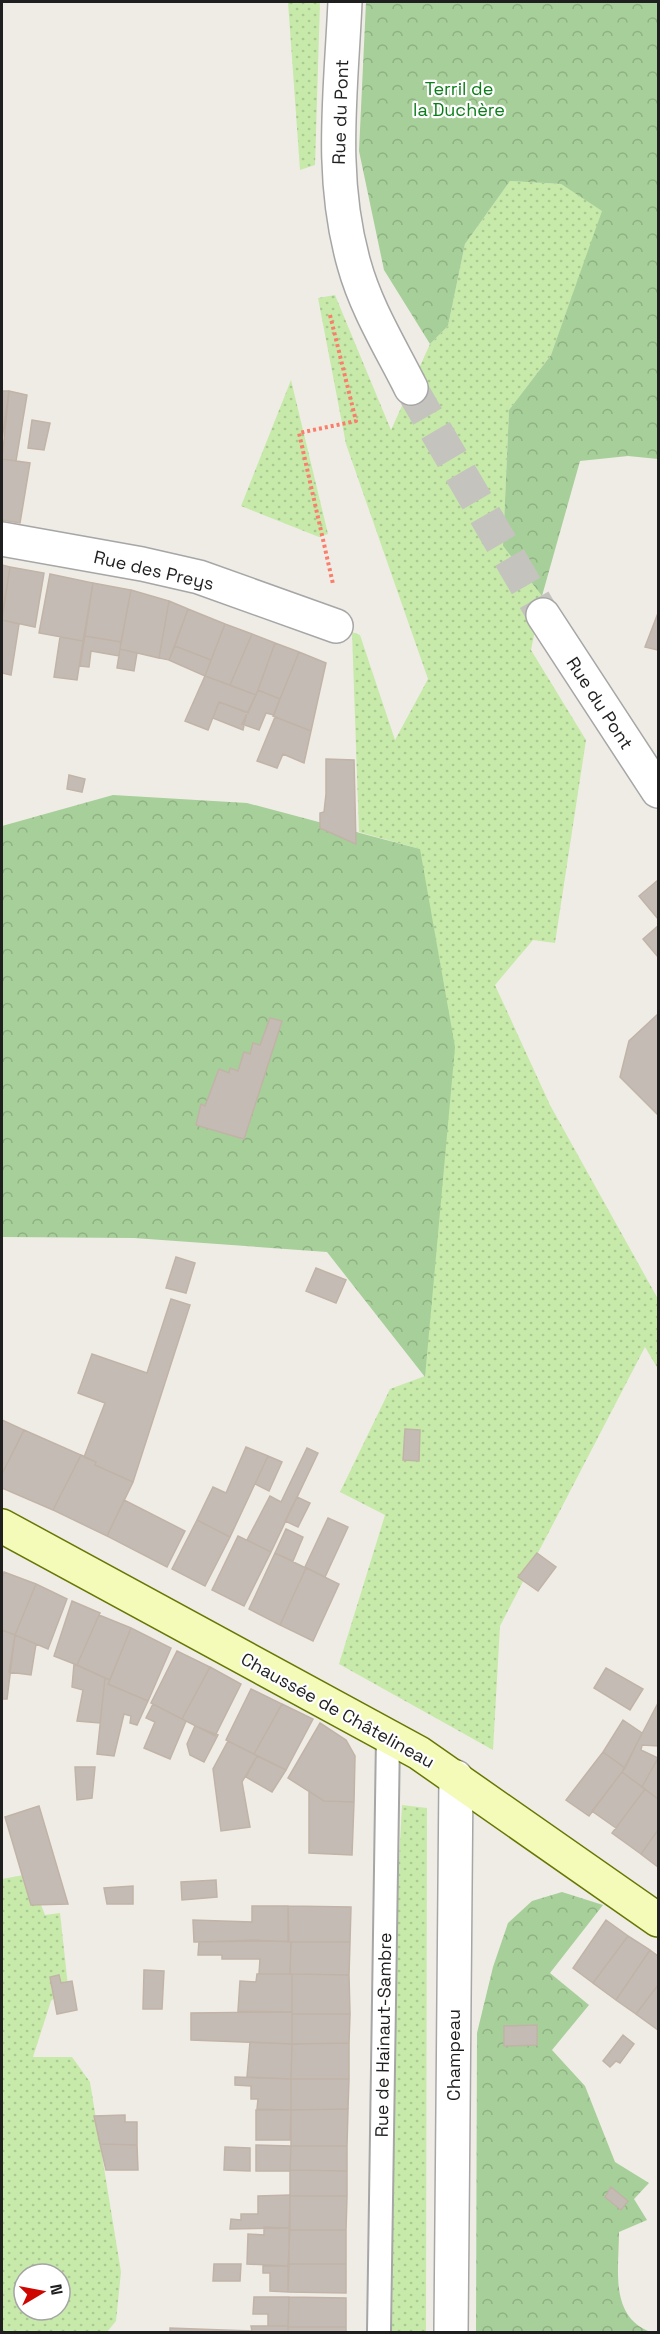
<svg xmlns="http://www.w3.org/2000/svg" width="660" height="2334" viewBox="0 0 660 2334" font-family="'Space Grotesk',sans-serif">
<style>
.grass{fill:url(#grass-dots);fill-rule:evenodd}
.forest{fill:url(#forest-crowns)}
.building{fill:#c4bcb4;stroke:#c1b3a7;stroke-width:1.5}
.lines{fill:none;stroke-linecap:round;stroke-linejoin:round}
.minor-tunnel{stroke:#c5c3bd;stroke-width:33;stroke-dasharray:33 16;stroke-linecap:butt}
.service-casing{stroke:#a6a6a6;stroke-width:26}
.minor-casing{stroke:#a6a6a6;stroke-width:36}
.secondary-casing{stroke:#667704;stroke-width:36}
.path{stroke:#fa7e6b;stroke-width:4;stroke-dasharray:3 3;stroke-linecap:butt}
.service{stroke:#fff;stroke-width:22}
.minor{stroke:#fff;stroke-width:33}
.secondary{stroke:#f4fab8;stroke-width:33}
.labels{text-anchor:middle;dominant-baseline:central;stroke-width:4.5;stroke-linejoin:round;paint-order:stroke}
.park-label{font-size:18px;fill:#0b7e19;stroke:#fff}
.street-label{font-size:18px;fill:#1f1f1f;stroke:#fff}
</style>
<defs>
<pattern id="grass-dots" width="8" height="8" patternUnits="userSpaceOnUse" patternTransform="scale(1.5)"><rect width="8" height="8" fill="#c7eaaa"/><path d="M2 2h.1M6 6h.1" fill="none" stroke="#aac892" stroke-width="1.8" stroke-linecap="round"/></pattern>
<pattern id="forest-crowns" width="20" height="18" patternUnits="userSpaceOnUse" patternTransform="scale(1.5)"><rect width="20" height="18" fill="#a7cf99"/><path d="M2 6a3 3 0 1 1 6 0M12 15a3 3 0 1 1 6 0" fill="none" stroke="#8fb183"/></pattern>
</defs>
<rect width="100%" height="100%" fill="#efece5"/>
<path class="grass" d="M288,2h32l-5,163 -15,5z
M510,181l51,3 42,27 -52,144 -42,55 -6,136 39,50 -11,54 55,90 -31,203 -22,-3 -38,45 55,120 108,194v70l-13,-22 -145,279 -7,124 -154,-86 46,-149 -45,-23 50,-103 35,-13 -5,-527 -61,-17 -7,-200 8,3 35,105 33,-61 -82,-235 -28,-146 17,-3 56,135 39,-86 18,-18 17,-82z
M291,380l37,154 -9,3 -78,-31z
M402,1805l25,3 -1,524h-34l4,-414z
M29,1874l16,41 15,-2 8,73 -17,15 -18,56h39l18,25 31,190 -5,49 -9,11h-105v-453zM24,2274h36v36h-36z"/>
<path class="forest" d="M366,2h292v457l-30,-3 -48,5 -38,135 -39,-50 6,-136 42,-55 51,-144 -41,-27 -51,-3 -45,63 -17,82 -18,18 -46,-74 -25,-119z
M113,795l134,8 173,46 35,198 -30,330 -98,-125 -193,-14 -132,-1v-411z
M562,1892l41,13 -53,68 39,32 -37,45 33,36 30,76 34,21 -15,16 13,21 -28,12c0,37 -10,85 32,100h-175l1,-299 16,-66 15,-44 24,-22z"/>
<path class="building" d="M2,391h7l-7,49z
M9,391l18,4 -11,66 -14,-2z
M32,420l18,3 -6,27 -16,-2z
M2,459l28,4 -10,60 -18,-3z
M2,565l8,2 -8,50z
M10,567l34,6 -9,54 -33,-7z
M50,574l43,9 -10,58 -44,-8z
M93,583l38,7 -10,52 -36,-6z
M131,590l38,11 -10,57 -39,-9z
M169,601l19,8 -19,51 -10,-2z
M188,609l37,15 -14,36 -36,-14z
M658,613v37l-13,-3z
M2,620l17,4 -8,51 -9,-2z
M225,624l27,10 -22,51 -25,-9z
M252,634l23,9 -19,52 -26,-10z
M85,636l36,6 -2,14 -28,-5 -2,16 -9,-1z
M60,637l23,4 -6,39 -23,-3z
M275,643l24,9 -19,47 -22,-9z
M175,646l36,14 -6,16 -36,-16z
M120,649l17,4 -3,18 -17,-3z
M299,652l27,11 -15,68 -38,-15z
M205,676l51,19 -8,18 -29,-11 -11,28 -23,-9z
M258,690l22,9 -6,16 -8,-2 -7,17 -17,-6z
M219,702l28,10 -4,18 -30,-12z
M275,717l36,14 -7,32 -21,-9 -6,14 -20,-7z
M326,759l28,1 2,84 -36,-16v-15l4,-1 2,-18z
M69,775l16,4 -3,13 -15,-3z
M658,880v39l-19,-23z
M658,926v31l-15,-18z
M658,1014v101l-38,-38 9,-36z
M270,1018l12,3 -38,118 -48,-14 5,-21 4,2 14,-37 10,4 1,-5 8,3 6,-19 6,2 3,-11 7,2z
M176,1257l19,6 -9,30 -20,-5z
M316,1268l30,12 -10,23 -30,-12z
M171,1299l19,6 -57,177 -38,-17 1,-3 -12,-5 21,-54 -27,-10 14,-39 55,19z
M2,1420l22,10 -22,44z
M405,1429l15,1 -1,31 -16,-1z
M24,1430l57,25 -28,55 -51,-22v-14z
M246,1447l22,9 -38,81 -33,-17 16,-33 13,6z
M307,1448l11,5 -47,99 -24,-12 23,-44 11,6z
M81,1455l15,7 -1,3 38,17 -26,54 -54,-26z
M268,1456l14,6 -13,29 -14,-7z
M297,1497l13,6 -12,24 -13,-6z
M124,1500l61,31 -18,36 -60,-31z
M328,1518l20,9 -23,50 -20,-10z
M197,1520l33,17 -25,49 -33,-17z
M286,1529l17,8 -10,24 -18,-8z
M238,1536l33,16 -27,54 -32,-16z
M275,1553l31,15 -26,57 -31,-16z
M537,1553l19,14 -18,24 -20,-14z
M306,1568l33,16 -26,57 -33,-16z
M4,1572l32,12 -21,51 -13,-5v-51z
M36,1584l31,15 -19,50 -33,-14z
M72,1601l28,12 -23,52 -23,-9z
M99,1615l32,13 -21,52 -33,-15z
M131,1628l40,20 -23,53 -40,-17z
M2,1630l13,5 -8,64h-5z
M15,1635l21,9 -5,31 -22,-3z
M177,1651l33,16 -28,52 -31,-16z
M74,1664l31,14 -5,45 -23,-2 6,-31 -11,-3z
M210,1667l31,17 -26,52 -33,-17z
M606,1668l37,21 -13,21 -36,-22z
M105,1678l5,2 -2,4 40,17 -11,24 -7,-2 1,-7 -7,-2 -10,42 -17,-2z
M251,1689l31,15 -28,50 -28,-14z
M658,1703v43l-16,-1 -1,5 17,8 -16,29 -20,-15z
M153,1704l33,17 -16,38 -26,-11 11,-26 -9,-4z
M282,1704l31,15 -27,51 -32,-16z
M623,1720l19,13 -17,35 -22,-16z
M320,1723l26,17 9,16 -1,46 -30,-1 -36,-23z
M195,1726l23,9 -14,27 -14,-7 -3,-11z
M228,1741l29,15 -15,26 8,45 -29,4 -8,-62z
M603,1752l22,16 -36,48 -23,-16z
M257,1756l29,14 -14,22 -26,-15z
M658,1758v41l-16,-12z
M75,1767h20l-3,31 -15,2z
M622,1772l23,17 -29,39 -24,-17z
M645,1789l13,10v31l-17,24 -29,-21z
M309,1791l15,10 30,1 -2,53 -43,-2z
M39,1806l29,98 -37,1 -26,-88z
M658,1830v37l-17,-13z
M216,1880l1,17 -35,3 -1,-18z
M133,1886v18h-26l-3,-16z
M252,1906h36l1,35 -95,1 -1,-22 59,2z
M288,1906l63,1 -1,35h-62z
M606,1920l22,16 -35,47 -20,-15z
M628,1936l22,14 -34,50 -23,-17z
M254,1940l37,2 -1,32h-31l1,-15h-38v-4h-24l1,-13z
M291,1942h59l-1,33 -59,-1z
M650,1950l8,6v29l-22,29 -20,-14z
M144,1970l20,1 -2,38h-19z
M257,1974h35v38l-54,-1 2,-30 16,1z
M292,1974l57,1 1,39h-58z
M59,1975l2,8 11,-2 5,29 -20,4 -7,-37z
M658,1985v45l-22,-16z
M292,2012v32l-101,-4v-27z
M292,2014h58l-1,29 -57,1z
M537,2025v20l-33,1v-20z
M623,2035l11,9 -14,19 -4,-2 -6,6 -7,-6z
M250,2042l42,2 -1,35 -44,-2z
M349,2043v36h-58l1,-35z
M235,2077l56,2v31l-34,-1 1,-10h-7v-13l-16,-1z
M291,2079h58l-1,30 -57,1z
M348,2109l-1,37h-56v-36z
M256,2110h35l-1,30h-34z
M125,2115v7h12v23l-37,-1 -6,-28z
M100,2144l37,1 1,25h-32z
M256,2145l35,1 -1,25h-34z
M291,2146h56v25l-57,-1z
M225,2147l25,1v23l-26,-1z
M290,2170l57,1v25h-57z
M611,2187l17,14 -7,9 -16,-13z
M290,2195v33l-60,1 1,-10 10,1v-6h17v-18z
M290,2196h57l-1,34h-57z
M264,2227l26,1 -2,38 -41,-2 1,-30 16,1z
M289,2230h57v34h-57z
M214,2264h27l-1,17h-27z
M289,2264h57v29l-58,-1z
M263,2266h25v26l-18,-1v-18h-7z
M254,2297h35l-1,29h-20v-12h-15z
M289,2297l57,1v29h-58z
M251,2326h37v6h-118v-4l82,3z
M288,2327h58v5h-58z"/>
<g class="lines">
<path class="minor-tunnel" d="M411,388l132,227"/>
<g class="service-casing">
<path id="service" d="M379,2332l9,-595"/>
</g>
<g class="minor-casing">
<path id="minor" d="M345,2c-4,90 -16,174 9,262 12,44 37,84 57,124
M2,539l140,25 57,13 137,49
M543,615l115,176
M451,2332l5,-555"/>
</g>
<g class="secondary-casing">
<path id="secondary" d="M2,1526l417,227 239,167"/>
</g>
<path class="path" d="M330,315l26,106 -57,12 34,151"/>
<use href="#service" class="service"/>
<use href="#minor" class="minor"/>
<use href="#secondary" class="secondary"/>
</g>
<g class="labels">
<g class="park-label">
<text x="459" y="88">Terril de<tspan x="459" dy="21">la Duchère</tspan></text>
</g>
<g class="street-label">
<text transform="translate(340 112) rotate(-88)">Rue du Pont</text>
<text transform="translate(154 570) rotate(13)">Rue des Preys</text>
<text transform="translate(600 703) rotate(57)">Rue du Pont</text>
<text transform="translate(338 1710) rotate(29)">Chaussée de Châtelineau</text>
<text transform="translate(383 2035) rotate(-89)">Rue de Hainaut-Sambre</text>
<text transform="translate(453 2055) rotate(-90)">Champeau</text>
</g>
</g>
<rect width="660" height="2334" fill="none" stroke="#1f1f1f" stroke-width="6"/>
<g transform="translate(42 2292) rotate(80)"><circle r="28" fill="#ffffff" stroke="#a5a5a5" stroke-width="1.5"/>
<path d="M0-4.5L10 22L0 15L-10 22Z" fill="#cd0700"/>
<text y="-9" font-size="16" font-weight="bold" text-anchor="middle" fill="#1f1f1f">N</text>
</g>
</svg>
